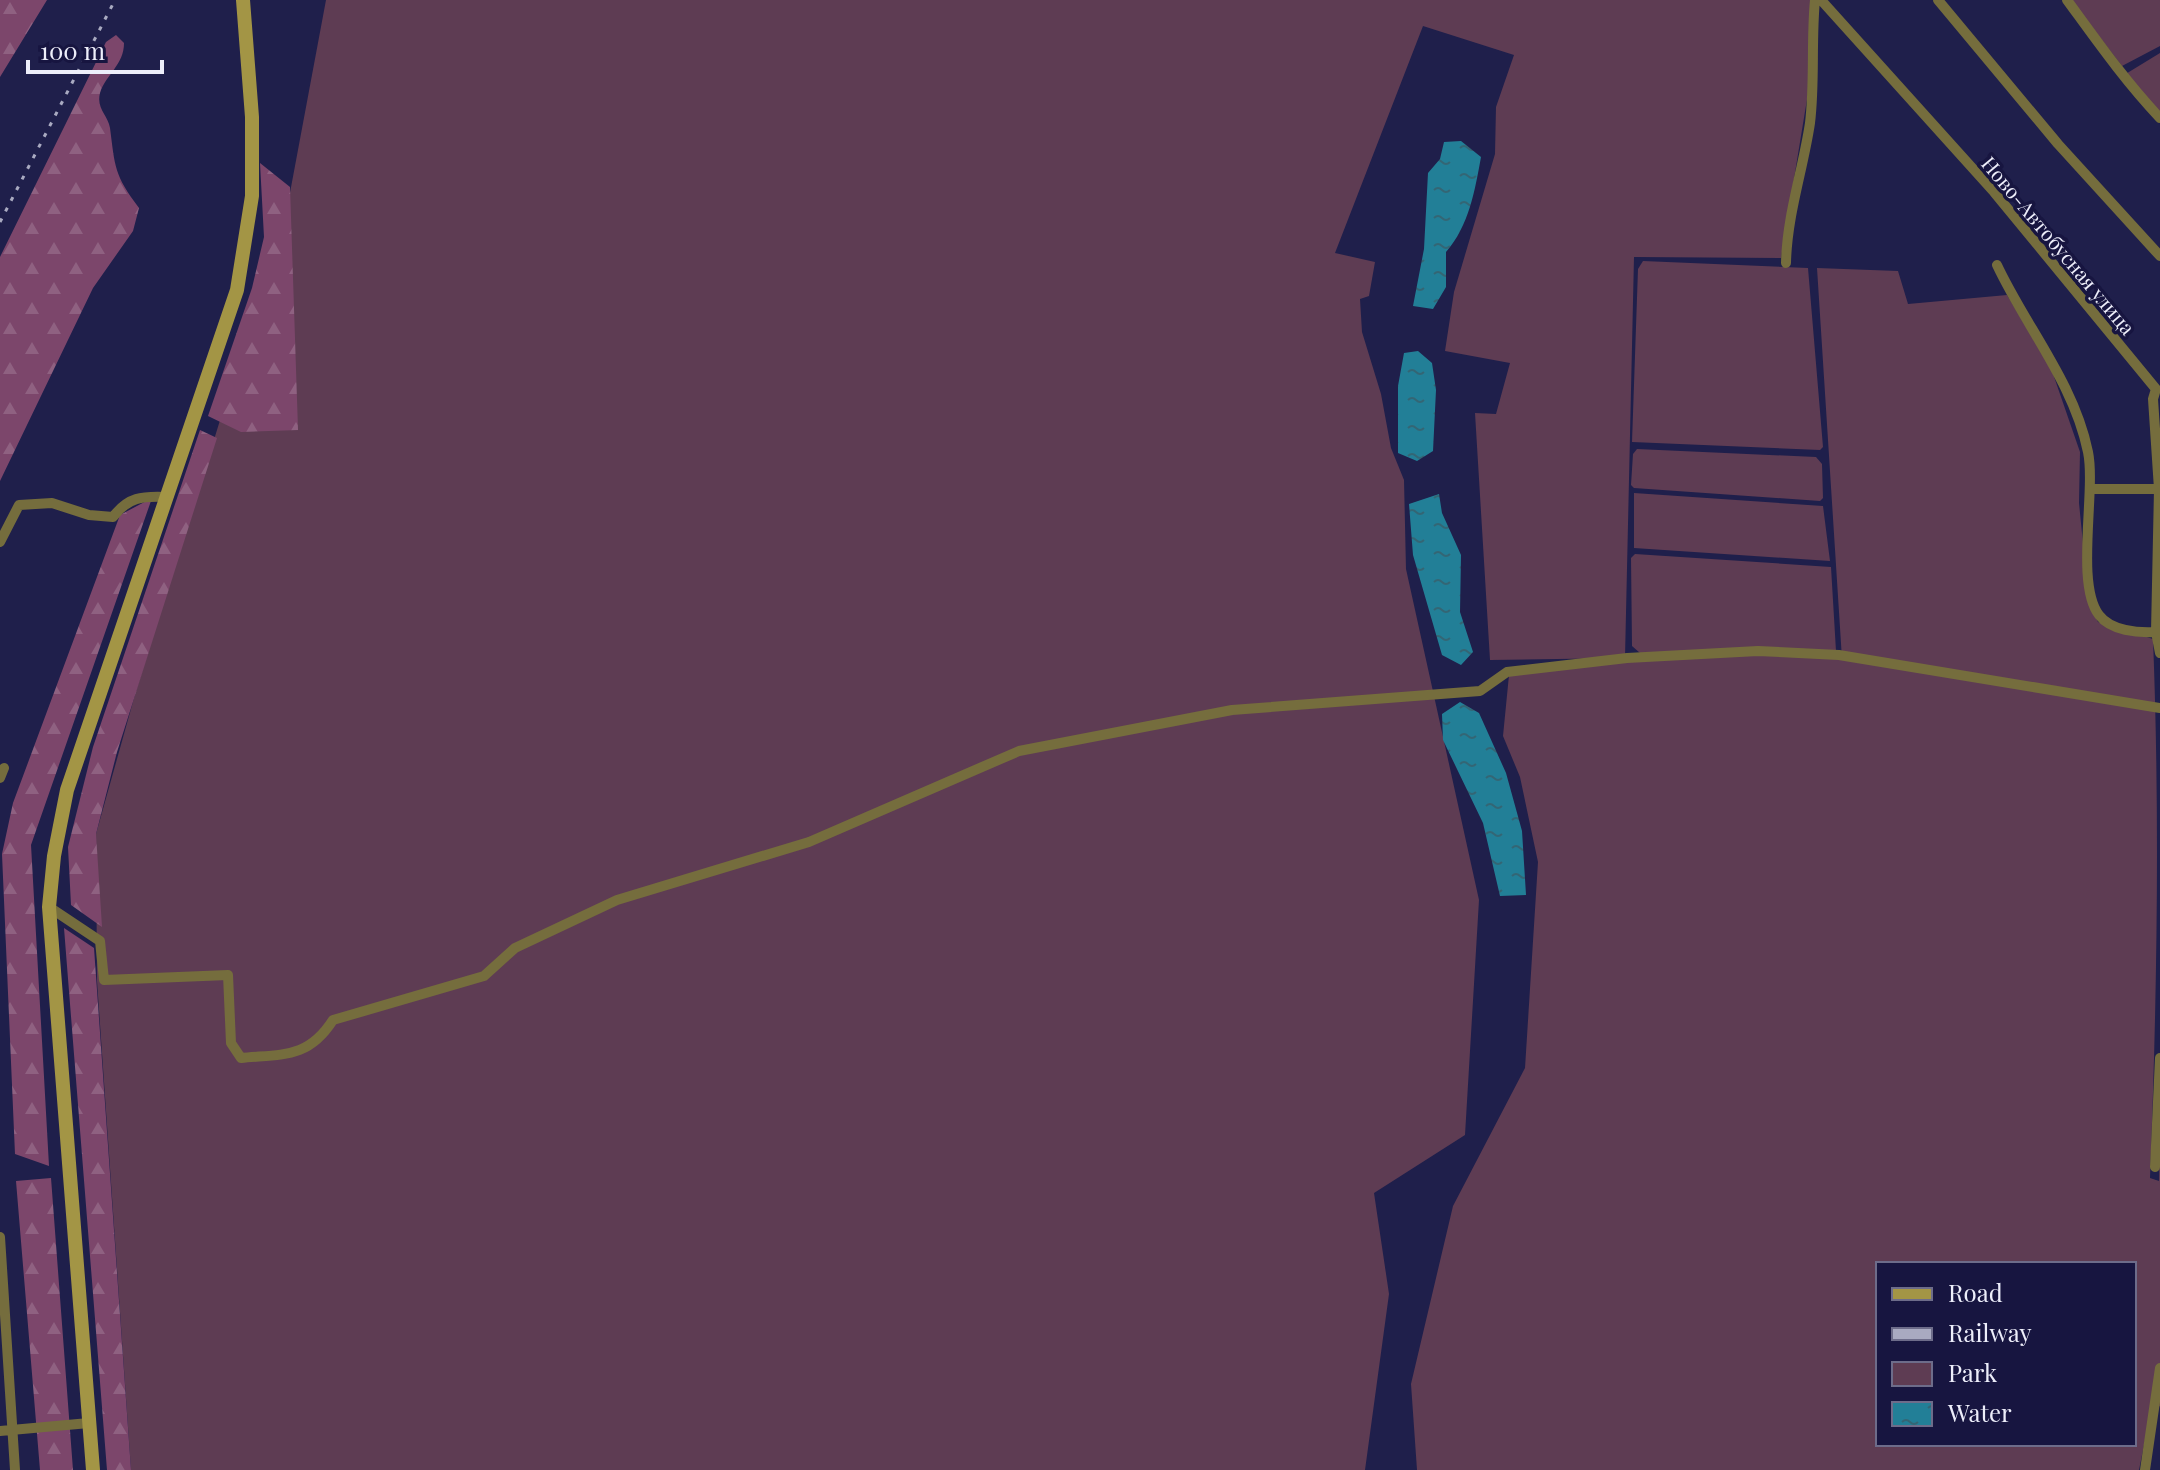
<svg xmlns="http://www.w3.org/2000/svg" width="2160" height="1470" viewBox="0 0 2160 1470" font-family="'Playfair Display',serif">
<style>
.green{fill:#5e3c53;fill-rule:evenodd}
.forest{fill:url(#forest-firs)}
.water{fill:url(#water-ripples)}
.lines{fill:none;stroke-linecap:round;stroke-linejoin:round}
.street{stroke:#756d3d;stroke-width:10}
.secondary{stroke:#a39545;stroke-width:14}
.rail{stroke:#a9aac1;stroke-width:3;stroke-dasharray:4 8;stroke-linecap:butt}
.labels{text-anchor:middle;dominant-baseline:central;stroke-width:7;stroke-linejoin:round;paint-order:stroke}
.street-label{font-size:20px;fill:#edeefa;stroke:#171540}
</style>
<defs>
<pattern id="forest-firs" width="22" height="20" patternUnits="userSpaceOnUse" patternTransform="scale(2)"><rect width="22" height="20" fill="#7c466b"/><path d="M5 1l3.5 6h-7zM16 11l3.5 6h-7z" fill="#8f6181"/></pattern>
<pattern id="water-ripples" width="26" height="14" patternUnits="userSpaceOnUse" patternTransform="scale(2)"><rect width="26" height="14" fill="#227f97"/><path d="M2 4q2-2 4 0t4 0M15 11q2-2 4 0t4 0" fill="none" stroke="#336675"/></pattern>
</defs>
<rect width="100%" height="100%" fill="#1f1f4b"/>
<path class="green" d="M326,0h1485v75l-30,183 -147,-1 -9,401 -135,2 -15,-247 21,1 14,-51 -65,-12 9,-59 41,-138 1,-47 18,-52 -91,-29 -88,227 40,9 -6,34 -9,3 2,33 19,62 10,54 13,32 2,89 73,331 -14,235 -91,58 15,101 -24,176h-1234l-34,-489 -1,-147 40,-143 153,-493z
M2071,0h89v46l-38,20z
M2160,53v62l-36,-40z
M1643,261l165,7 15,179 -3,3 -188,-8 6,-173z
M1817,268l81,3 10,33 99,-9 44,73 29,84 -1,51 10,101 9,18 55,17c7,179 4,360 -3,539l9,3 1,-47v272l-9,4 -12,60h-722l-6,-86 42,-178 72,-138 13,-206 -18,-85 -17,-41 6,-61 121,-14 128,-9 84,7zM1878,1264h256v180h-256z
M1637,449l179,8 6,7 1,34 -3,3 -186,-13 -3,-3 2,-31z
M1634,493l189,13 7,55 -196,-13z
M1635,554l196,13 5,84 -196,2 -8,-7 -1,-88z"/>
<path class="forest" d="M0,0h47l-47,77z
M116,35l8,8c0,22 -18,31 -24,50 -4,16 8,22 10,35 5,39 4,47 29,80l-6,23 -40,57 -93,193v-224l106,-215z
M260,163l30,24 8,243 -57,2 -33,-16 44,-128 12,-51z
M200,430l17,8 -100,314 -21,82 6,93 -31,-22 -3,-58 25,-100z
M152,498l-121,347 18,321 -34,-12 -13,-300 11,-51 107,-288z
M64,928l30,20 37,522h-24z
M51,1178l22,292h-33l-24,-289z"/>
<path class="water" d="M1461,141l20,16c-6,33 -12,69 -35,95v35l-13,22 -20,-3 11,-57 4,-76 12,-14 4,-17z
M1418,351l14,12 4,27 -3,61 -16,10 -19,-8v-67l6,-33z
M1439,494l3,19 19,42 -1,57 13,40 -12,13 -19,-10 -29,-100 -4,-51z
M1460,702l19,11 27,60 16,58 4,64 -26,1 -17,-73 -40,-83 -1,-26z"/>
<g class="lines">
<path class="street" d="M1821,0l173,192 162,197
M1938,0l120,144 102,112
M2067,0c30,41 58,81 93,118
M1786,263c1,-48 17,-93 24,-140 5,-41 1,-82 5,-123
M1997,265c29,62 77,118 91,187 8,39 -13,132 11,163 12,16 39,18 57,17
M2156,389l-3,10 6,90 -3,143 4,21
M2090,489h70
M0,542l19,-37 33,-2 37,12 24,2c15,-20 29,-21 53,-20
M0,778l4,-10
M49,907l51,34 4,39 124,-5 3,68 10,15c41,-4 67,1 92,-38l151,-44 31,-28 102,-48 192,-58 210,-91 213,-41 248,-19 27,-19 120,-14 131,-7 81,4 321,53
M2155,1167l5,-109
M0,1237l15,233
M0,1431l89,-8
M2145,1470l15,-102"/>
<path class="secondary" d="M93,1470l-44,-563 5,-51 13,-66 170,-500 15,-94v-79l-9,-117"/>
<path class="rail" d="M0,222l115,-222"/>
</g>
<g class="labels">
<g class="street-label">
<text transform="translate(2059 245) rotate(50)">Ново-Автобусная улица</text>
</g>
</g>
<rect x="1876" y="1262" width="260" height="184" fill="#171540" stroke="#6d6c8a" stroke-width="2"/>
<rect x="1892" y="1288" width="40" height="12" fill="#a39545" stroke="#6d6c8a" stroke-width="2"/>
<text x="1948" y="1302" font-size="24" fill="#edeefa">Road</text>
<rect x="1892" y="1328" width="40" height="12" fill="#a9aac1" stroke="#6d6c8a" stroke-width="2"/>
<text x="1948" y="1342" font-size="24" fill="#edeefa">Railway</text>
<rect x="1892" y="1362" width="40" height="24" fill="#5e3c53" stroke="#6d6c8a" stroke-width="2"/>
<text x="1948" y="1382" font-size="24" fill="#edeefa">Park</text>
<rect x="1892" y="1402" width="40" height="24" fill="url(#water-ripples)" stroke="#6d6c8a" stroke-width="2"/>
<text x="1948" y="1422" font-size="24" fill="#edeefa">Water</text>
<path d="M28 60v12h134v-12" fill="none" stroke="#edeefa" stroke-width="4"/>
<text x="40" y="60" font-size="24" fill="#edeefa" stroke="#171540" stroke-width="6" paint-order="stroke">100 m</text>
</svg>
